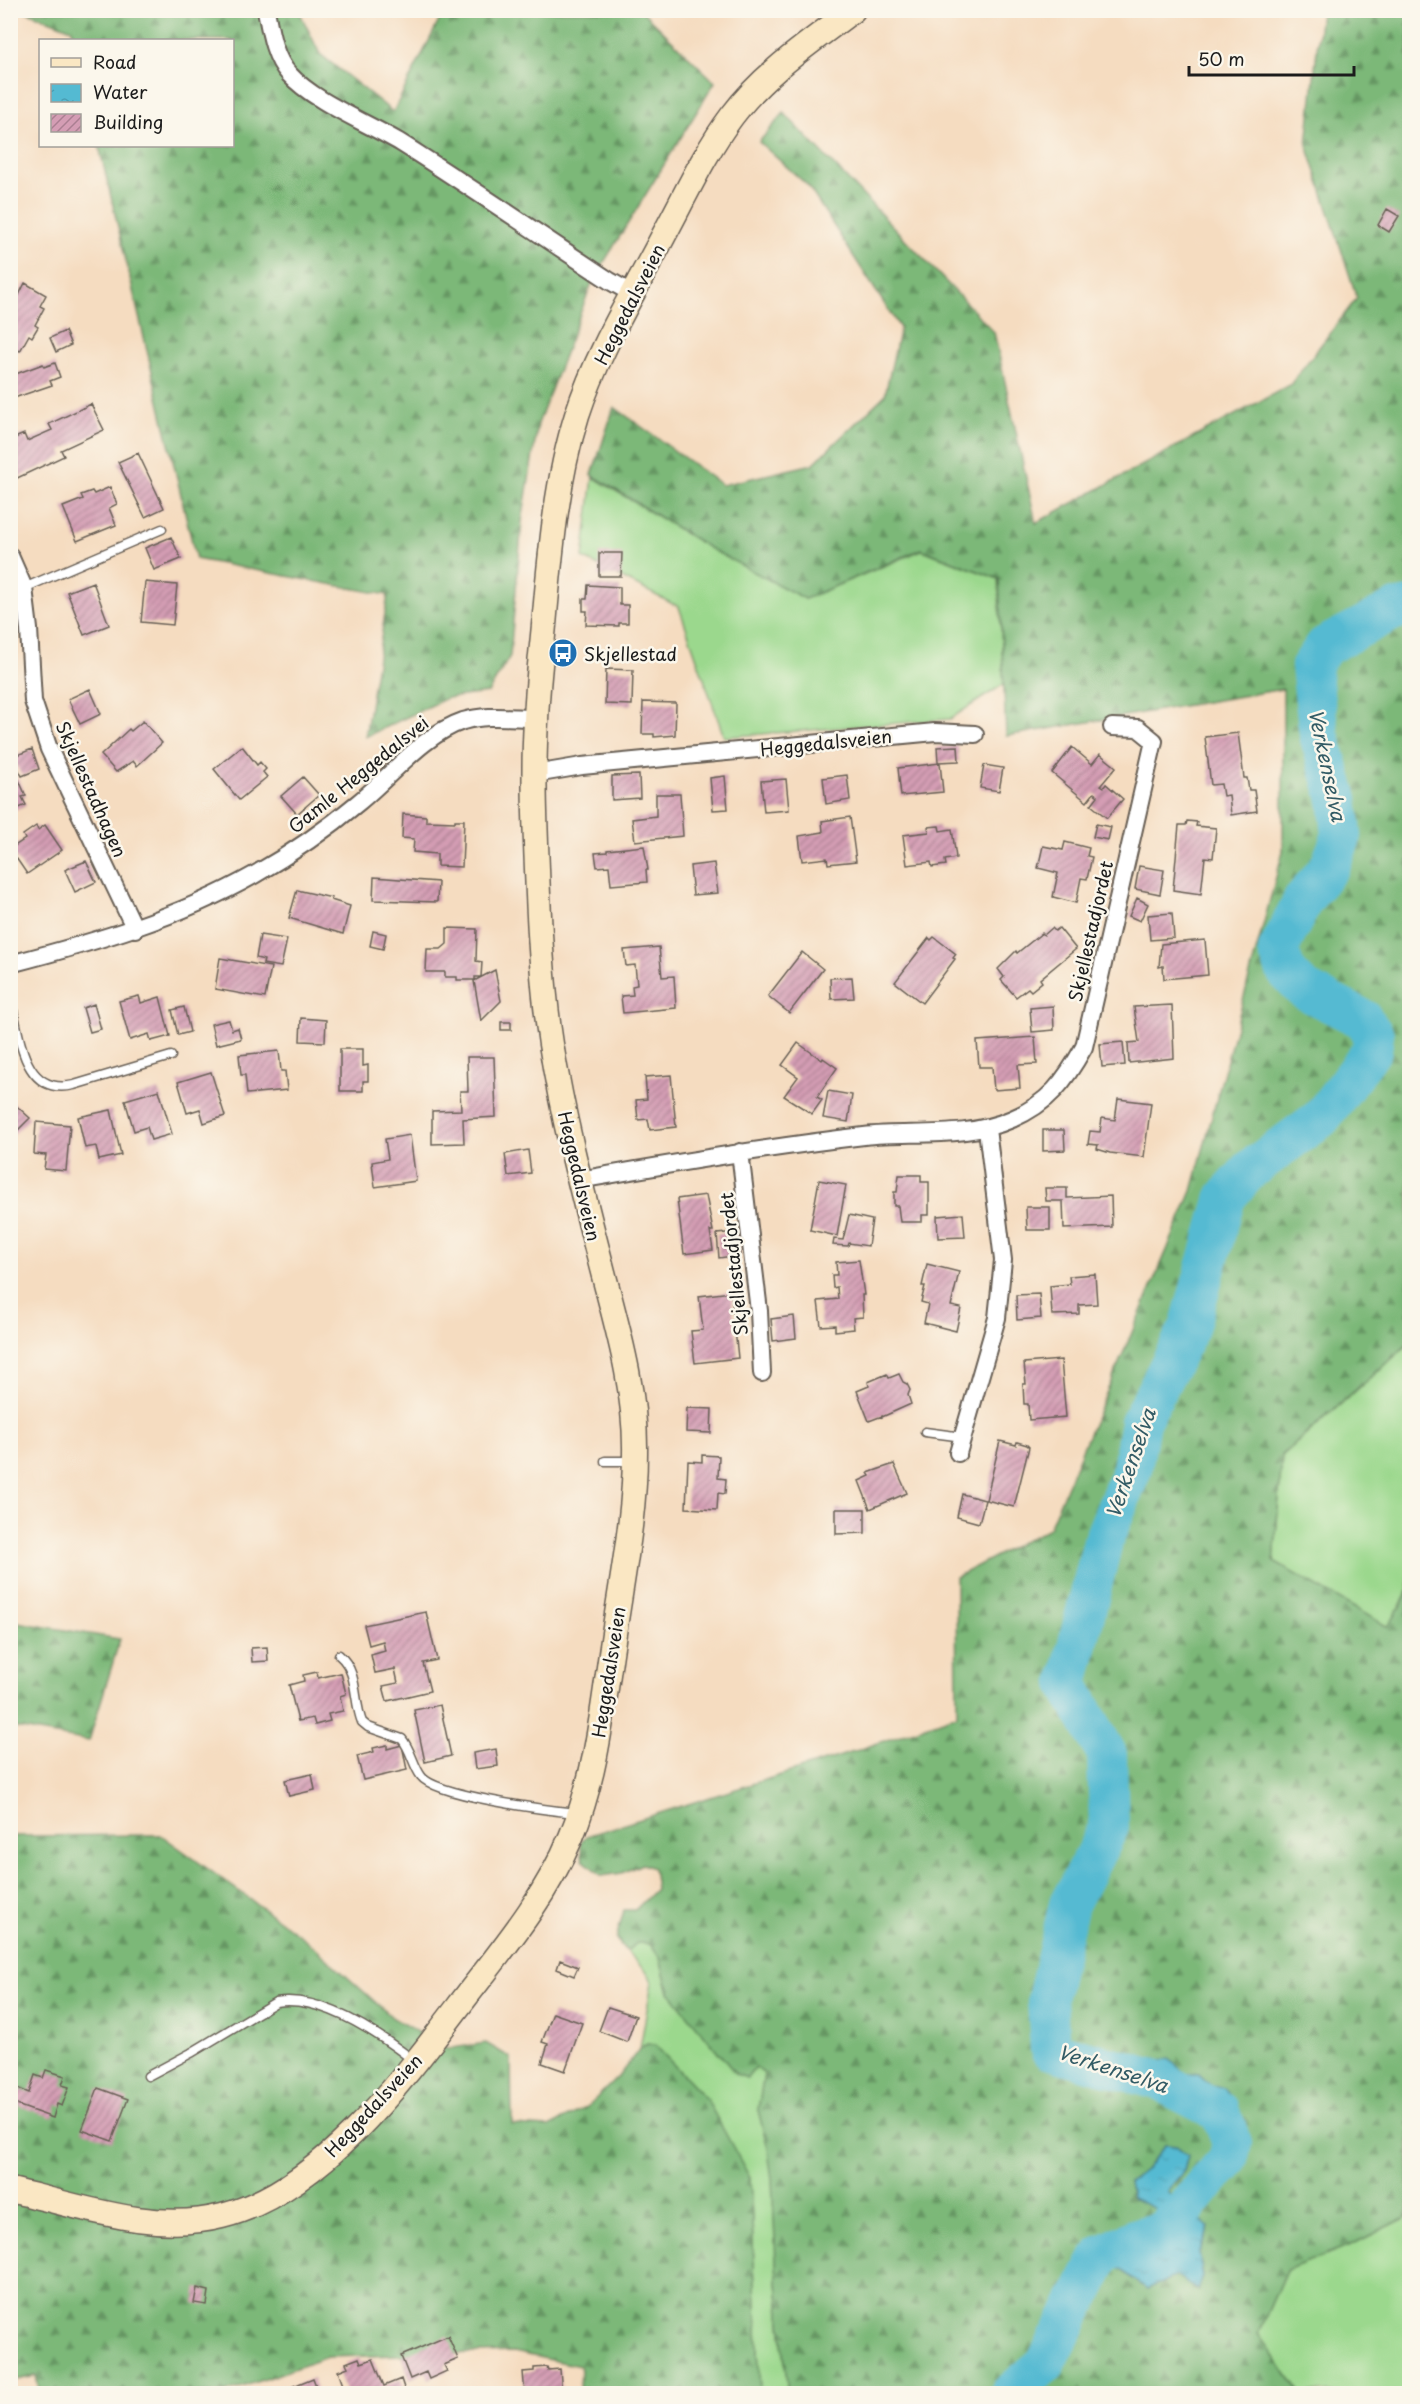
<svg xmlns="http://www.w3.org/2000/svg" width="1420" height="2404" viewBox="0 0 1420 2404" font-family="'Playpen Sans',sans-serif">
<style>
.grass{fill:#9bd88d;stroke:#5c7a54;stroke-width:1.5}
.forest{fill:url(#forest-firs);stroke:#4c6a4a;stroke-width:1.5;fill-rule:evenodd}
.water{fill:url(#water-ripples);stroke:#386b77;stroke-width:1.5}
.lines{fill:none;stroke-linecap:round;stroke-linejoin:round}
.river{stroke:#54bad2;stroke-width:40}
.building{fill:url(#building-hatch)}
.service-casing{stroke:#685f55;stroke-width:11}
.minor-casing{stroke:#685f55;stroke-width:20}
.secondary-casing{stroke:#685f55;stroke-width:27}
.service{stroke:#fff;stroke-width:8}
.minor{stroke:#fff;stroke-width:16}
.secondary{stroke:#fae7c3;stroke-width:24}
.labels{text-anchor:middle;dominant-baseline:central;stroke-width:5;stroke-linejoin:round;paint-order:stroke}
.street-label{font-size:18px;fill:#1c1c1c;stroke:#fbf7ec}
.poi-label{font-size:18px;fill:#1c1c1c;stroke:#fbf7ec;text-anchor:start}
.water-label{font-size:20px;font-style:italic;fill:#325b65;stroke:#fbf7ec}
</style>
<defs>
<pattern id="forest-firs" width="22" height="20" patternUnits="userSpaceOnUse" patternTransform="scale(1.5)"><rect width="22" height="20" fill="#7cb878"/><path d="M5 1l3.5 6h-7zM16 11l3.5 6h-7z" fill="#659562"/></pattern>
<pattern id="water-ripples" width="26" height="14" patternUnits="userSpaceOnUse" patternTransform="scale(1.5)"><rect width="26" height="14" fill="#54bad2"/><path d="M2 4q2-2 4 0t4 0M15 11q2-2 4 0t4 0" fill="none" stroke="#499fb4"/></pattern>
<pattern id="building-hatch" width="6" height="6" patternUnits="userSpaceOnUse" patternTransform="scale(1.5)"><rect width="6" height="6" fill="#d49db4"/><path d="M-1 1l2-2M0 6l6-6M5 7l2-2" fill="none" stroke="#ab7f92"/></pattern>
</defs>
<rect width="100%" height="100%" fill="#fbf7ec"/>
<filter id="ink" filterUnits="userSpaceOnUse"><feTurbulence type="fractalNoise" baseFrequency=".0167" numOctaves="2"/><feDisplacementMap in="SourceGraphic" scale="12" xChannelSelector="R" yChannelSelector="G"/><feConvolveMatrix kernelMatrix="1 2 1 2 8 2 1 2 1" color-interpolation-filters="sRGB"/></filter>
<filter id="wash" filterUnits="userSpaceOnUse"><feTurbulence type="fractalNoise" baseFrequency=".008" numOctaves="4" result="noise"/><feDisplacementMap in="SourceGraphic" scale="24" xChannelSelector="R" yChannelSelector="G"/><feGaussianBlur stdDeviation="1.35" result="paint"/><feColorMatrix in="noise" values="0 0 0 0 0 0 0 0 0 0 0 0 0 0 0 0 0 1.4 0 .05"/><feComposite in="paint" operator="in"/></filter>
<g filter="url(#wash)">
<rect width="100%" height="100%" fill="#f5dcc0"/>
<path class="grass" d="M593,477l116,71 96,51 117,-49 76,29 6,105 -54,35 -226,18 -45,-130 -96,-49z
M1409,1344v246l-21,37 -114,-64 8,-107z
M637,1943l13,1 10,14 9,34 96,82 -7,36 15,52 4,120 11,111h-28l-10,-215 -103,-134 -7,4 12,-66 -3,-7 -23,-24z
M1409,2216v177h-109l-42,-59 28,-64 69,-27z"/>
<path class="forest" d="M25,11h274l21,43 73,58 51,-101h198l73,71 -122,198 -55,144 -16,98 -12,134 -22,37 -41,5 -82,39 23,-142 -192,-36 -97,-413h133v-106h-158l-2,-11z
M1321,11h88v1332l-127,112 -8,107 114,65 21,-36v625l-54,27 -69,27 -28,64 42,59h-512l-11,-111 -5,-102 -4,-31 -10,-39 6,-36 -8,-7 -9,11 -11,-4 -67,-82 -9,-34 -10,-14 -13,-1 -11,8 -10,-12 8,-29h11l21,-21 -3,-21 -11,-4 -20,9 -20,3 -19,-16 -3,-18 7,-6 260,-82 110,-39 -1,-138 93,-49 143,-337 91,-340v-162l-277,47 -7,-157 -78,-30 -116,50 -96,-51 -117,-73 22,-68 108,78 91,-21 72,-69 15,-67 -92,-142 -49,-44 25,-29 210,219 42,191 254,-138 67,-87 -50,-153zM1165,2145l11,1 12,9 -4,16 -18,20 6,7 27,-19 7,14 -11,22 14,12 -10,25 4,25 -6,11 -20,-13 -30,14 -54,-40 4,-13 24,2 32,-19 3,-10 -27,-27 16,-12z
M11,1621l109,18 -31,102 -78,-14z
M161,1835l144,104 88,79 53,31 40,-6 25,15 1,67 37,2 37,-19 32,-31 22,-29 7,-4 8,1 52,55 43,78 10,215h-181l1,-27 -66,-14 -187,5 -102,36h-185l-4,-17 -25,5v-545z"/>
<path class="water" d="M1129,2053l30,7 10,-1 17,15h13l12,12 13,2 9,12 8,35 -9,8 -13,1 -5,-14 -19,-15 -20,-6 -33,-20 -38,-15 -2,-11 3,-7z
M1165,2145l11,1 12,9 -4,16 -17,20 5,7 28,-19 5,5 1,9 -11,22 14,12 -10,25 4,25 -5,12 -21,-13 -30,13 -54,-40 4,-13 24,2 32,-19 3,-10 -24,-11 -3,-16 16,-12z"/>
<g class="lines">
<path class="river" d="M1010,2394l36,-31 56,-108 35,-17 25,-7 24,-23 19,-24 23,-24 4,-17 -12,-31 -62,-32 -108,-30 -3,-51 22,-95 40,-77 -2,-73 -39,-70 35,-143 29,-72 8,-47 49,-94 37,-131 25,-28 70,-51 51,-68 2,-15 -11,-16 -60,-30 -17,-18 -8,-21 25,-50 27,-34 12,-31 -4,-36 -19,-64 -8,-69 14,-20 69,-36 16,-3"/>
</g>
<g id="blocks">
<path class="building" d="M1387,209l12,7 -10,16 -11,-7z
M10,240l6,13 -6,2z
M25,283l21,12 -6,11 4,2 -9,17 3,2 -6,10 -3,-2 -9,16 -10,-5v-44l6,-9 3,2z
M65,331l6,14 -15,7 -6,-14z
M13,357l3,9 -6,2v-10z
M55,363l5,14 -10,4 2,4 -38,13 -1,-3h-3v-19l33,-12 1,3z
M91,404l13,26 -43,20 3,6 -51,24 -3,-5v-35l14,-6 3,7 25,-11 -3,-6z
M138,453l26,55 -19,9 -27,-55z
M110,487l7,17 -8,4 7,17 -39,16 -14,-34 20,-8 -2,-4 11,-4 2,3z
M171,537l10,22 -27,11 -9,-22z
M599,553h23l-1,23h-22z
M93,582l16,43 -25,10 -17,-43z
M145,582l32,3 -4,40 -32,-3z
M588,585l32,2v18h8v18h-9v3l-33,-1 1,-14h-4v-12h4z
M606,669l27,1 -1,35 -27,-1z
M90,689l11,25 -21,10 -12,-25z
M643,702l33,1 -1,32 -21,2v-3h-12z
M143,721l19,22 -25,23 -4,-5 -17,11 -15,-17 28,-26 2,2z
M1238,733l6,45h3l2,12h5l3,21 -26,4 -2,-20 -6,1 -2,-12 -10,1 -6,-48z
M242,746l15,19 3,-3 6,7 -3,3 4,5 -28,23 -25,-31z
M958,746l1,15 -21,1 -1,-15z
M1072,747l20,17 8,-10 16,13 -15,18 3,2 2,-3 17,15 -16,19 -16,-13 7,-9 -4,-3 -7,9 -35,-29z
M32,749l7,20 -17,7 -6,-11 -6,2v-9z
M940,763l3,29 -42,4 -3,-28z
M984,765l19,3 -4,23 -19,-3z
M10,772l4,8 4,-2 8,18 -4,1 4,8 -16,7z
M639,775l1,23 -28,2v-24z
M847,775l3,25 -24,4 -3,-26z
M725,776l3,33 -15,1 -3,-32z
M303,777l16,18 -22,19 -16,-18z
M786,779l3,31 -25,2 -3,-31z
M656,794h24l3,42 -48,5 -3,-22 24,-3z
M403,814l23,2v5l29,1v-2h9l-2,47 -25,-1v-12l-24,-2 1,-13 -12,-1z
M850,817l6,44 -28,3 -1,-6 -25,3 -3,-25 24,-4 -1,-11z
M1187,821l10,1 -1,4 20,2 -3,30 -8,-1 -4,37 -28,-4 6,-65h7z
M1096,824l15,3 -3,13 -15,-3z
M45,825l17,25 -35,24 -17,-25 15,-10 -2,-4 13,-9 2,4z
M939,826l1,5 12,-2 4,29 -11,2 1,5 -14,2 -1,-5 -24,3 -4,-30 26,-3 -1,-5z
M1065,842l24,6 -2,8 5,1 -5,22 -6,-1 -5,25 -23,-6 5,-24 -20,-5 5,-22 20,4z
M644,846l4,24h-2l1,12 -36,3 -2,-19 -12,1 -2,-14 12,-1v-2z
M86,861l10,21 -21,10 -10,-22z
M714,863l4,30 -25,2 -3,-29z
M1139,866l25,4 -4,24 -25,-5z
M374,877l64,5 -1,20 -64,-2z
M297,890l35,8 -1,2 19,6 -7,28 -54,-16z
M1137,898l11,6 -8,17 -11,-5z
M1172,913l2,25 -24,2 -2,-25z
M447,928l30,1 -1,32 6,1 -1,15h-6v3h-18v-3h-12v-5h-19l1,-23h14l6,-5z
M1052,928l3,3 4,-3 17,21 -36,30 2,3 -11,9 -3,-3 -12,9 -15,-17 3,-3 -6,-8 18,-18 1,2 25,-20 2,2z
M373,931l13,3 -3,15 -13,-3z
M260,935l27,4 -6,28 -18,-3 1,-4 -8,-2z
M934,937l22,17 -3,4 2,1 -33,44 -27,-21 34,-44 2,2z
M1205,940l3,35 -44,4 -1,-13 -4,1 2,-23z
M659,947l3,30 12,-1 2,32 -53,5 -2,-17 12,-1 -1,-9 5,-1 -2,-20 -9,1 -2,-16z
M802,952l21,17 -34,44 -21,-17z
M220,958l51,9 -6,31 -50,-9z
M495,970l6,31 -20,20 -7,-40z
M852,977l2,21 -23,1 -1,-21z
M139,996l2,7 19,-6 10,39 -19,5 -2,-7 -19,6 -11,-39z
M94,1004l7,25 -11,3 -7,-24z
M1172,1005l2,53 -45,5 -1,-20 11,-1 -5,-35z
M1053,1006l1,24 -22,2 -2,-24z
M184,1007l6,25 -12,3 -6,-25z
M301,1018l25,2 -1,22 -25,-1z
M229,1020l3,10 6,-2 3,11 -25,6 -5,-21z
M501,1022h10v8h-10z
M1035,1037l2,27 -19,1 2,23 -26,2 -2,-23h-13l-2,-26z
M1123,1042l2,23 -23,2 -2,-23z
M798,1043l24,17 1,-2 14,10 -20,29 5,3 -10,14 -28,-18 14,-19 -16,-12z
M340,1049h23v17l5,-1v16h-5v10h-23z
M279,1051l2,20h4l2,19 -40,4 -2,-19h-4l-2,-20z
M467,1057h27l2,60 -33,2 1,24 -32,1v-33l29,-1 -1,-19h8z
M211,1072l14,44 -21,7 -4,-14 -13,4 -9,-31z
M671,1075l5,52 -26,3 -2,-11 -10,1 -2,-20 11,-1 -2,-22z
M159,1090l13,44 -21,6 -4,-13 -13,4 -9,-31z
M828,1091l24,4 -4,27 -25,-4z
M1118,1099l33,4 -7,54 -34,-4 -13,-4 1,-4 -10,-1 2,-13 10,1 2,-14 13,2z
M10,1100l20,18 -20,20z
M111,1110l10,45 -22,5 -3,-14 -11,2 -7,-31z
M36,1122l34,3 -4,46 -22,-2 2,-14 -12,-1z
M1043,1130h21l1,20 -22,1z
M410,1135l6,46 -41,6 -3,-25 16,-3 -3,-20z
M528,1150l3,23 -23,3 -3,-22z
M899,1175h22v7h8v33h-7v7h-22l-2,-16h-4v-14h3z
M819,1180l27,5 -9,51 -27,-6z
M1045,1188h22v10l44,-2 1,31 -48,2 -1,-28h-17z
M706,1195l7,36h-3l3,19 -29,4 -7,-55z
M1026,1207h24v23h-23z
M963,1214l2,23 -27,1 -1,-22z
M849,1215l23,5 -4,26 -19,-3 -1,3 -15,-1 1,-6 9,1z
M737,1232l3,23 -21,3 -2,-24z
M859,1260l5,35h-2l1,22 -10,1 1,11 -19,2v-6l-14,1 -3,-25 20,-2 -1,-12 -4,1 -1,-13h5l-1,-13z
M927,1264l32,8 -8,34 10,2 -5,23 -32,-8 4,-19 -7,-2 4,-16h-3z
M1095,1274l2,30 -18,1v9l-27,1 -2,-29 20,-2 -1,-8z
M731,1292l7,66 -43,5 -4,-32 12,-1 -4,-34z
M1039,1294l2,24 -24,2 -1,-25z
M794,1316l2,22 -23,3 -2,-22z
M1061,1360l5,57 -37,3 -1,-16h-4l-1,-20h3l-2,-21z
M887,1374l2,4 10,-4 4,8 4,2 3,6 -2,5 3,9 -29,13v-1l-13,5 -12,-30 12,-5 -1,-4z
M687,1408l25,1 -1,24 -25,-1z
M1000,1441l16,4 1,-3 10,3 2,2 -15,60 -28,-7z
M702,1455l17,1 -1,22 8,1 -1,15 -7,-1 -1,17 -31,-2 2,-47 14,1z
M894,1464l13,29 -37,16 -11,-28 11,-5 -2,-3z
M962,1494l23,6 -6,23 -22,-6z
M836,1509h29v24l-29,1z
M426,1612l11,48 -14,3 7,28 -43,10 -4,-15 15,-3 -3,-14 -20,4 -4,-18 14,-4 -2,-10 -14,4 -5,-20z
M267,1647l1,14 -16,1 -1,-14z
M317,1672l1,6 23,-5 5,21 -6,2 3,15 -15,3 2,7 -15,4 -2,-7 -15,3 -9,-36 15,-4 -1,-6z
M440,1705l11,51 -26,6 -11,-52z
M387,1745v4l15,-4 5,25 -44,10 -6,-24 17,-4 -1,-4z
M496,1749l2,17 -23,3 -2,-16z
M312,1774l3,16 -26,6 -4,-16z
M560,1960l18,7 -4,9 -17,-7z
M608,2007l28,9 -9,26 -28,-11z
M553,2013l29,10 -17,48 -23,-8 6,-19 -6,-2z
M46,2070l19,6 -3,9 7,2 -7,19 -5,-2 -4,14 -42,-15 6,-15 12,5 6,-18 8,3z
M98,2088l30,11 -16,42 -30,-11z
M197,2288l12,3 -2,14 -13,-2z
M448,2336l10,23 -14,6 3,6 -18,8 -3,-7 -16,7 -9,-23z
M359,2358l2,5 12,-4 11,27 17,-7 5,15h-20l-1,-3 -6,3h-33l-8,-23 10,-4 -2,-4z
M547,2367l1,3 12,-1 2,25h-37l-2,-22 11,-1v-3z
M313,2378l6,16h-43v-1z"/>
</g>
</g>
<g filter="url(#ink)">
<use href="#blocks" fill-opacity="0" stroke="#685f55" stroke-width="1.5"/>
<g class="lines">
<g class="service-casing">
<path id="service" d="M24,588l138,-59
M10,998c10,37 12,99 64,87l97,-29
M925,1432l38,5
M605,1461h29
M339,1655c20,17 14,45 23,67l6,5 34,12c9,11 11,26 19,37 14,20 127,34 155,37
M148,2076l43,-23 85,-51c45,-8 102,31 137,58"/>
</g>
<g class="minor-casing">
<path id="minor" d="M266,10c4,21 8,48 23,64 25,28 79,49 112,69 70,44 139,92 209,138l23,13
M10,556l14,32 5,41 4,72 16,48 86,180
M535,774l47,-8 353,-34 40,2
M10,964c85,-22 168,-46 244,-89 37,-21 73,-46 105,-73 32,-26 65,-68 104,-81 23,-7 49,-3 73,-3
M740,1152l19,159 3,62
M579,1180c95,-17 189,-33 285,-44 48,-5 103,3 148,-17 37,-16 53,-38 72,-72l70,-306 -16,-13 -26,-1
M958,1453l39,-135 6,-58 -16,-131"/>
</g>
<g class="secondary-casing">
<path id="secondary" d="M10,2190c67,15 143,44 212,26 102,-26 185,-142 246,-222 38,-49 79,-99 103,-157 26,-62 32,-132 42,-197 9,-62 22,-125 22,-187 1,-59 -15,-116 -30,-173 -20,-78 -41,-156 -54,-236 -9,-58 -12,-116 -14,-175 -2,-49 -4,-98 -1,-148 1,-36 6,-71 9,-107 6,-67 12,-135 32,-199 21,-65 57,-122 88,-182 21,-39 40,-81 67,-117 33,-44 78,-73 121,-106"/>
</g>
<use href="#service" class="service"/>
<use href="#minor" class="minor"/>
<use href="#secondary" class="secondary"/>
</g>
</g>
<defs>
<g id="bus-disc" transform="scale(1.5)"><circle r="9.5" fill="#1f6fb2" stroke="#fbf7ec"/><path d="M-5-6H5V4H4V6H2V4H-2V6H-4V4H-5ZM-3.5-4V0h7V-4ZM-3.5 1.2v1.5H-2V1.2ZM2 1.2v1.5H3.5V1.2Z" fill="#fff"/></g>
</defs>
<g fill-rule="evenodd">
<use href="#bus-disc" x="563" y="653"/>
</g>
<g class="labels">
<g class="street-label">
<text transform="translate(629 304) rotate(-63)">Heggedalsveien</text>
<text transform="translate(826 742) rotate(-6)">Heggedalsveien</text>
<text transform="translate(358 774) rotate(-39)">Gamle Heggedalsvei</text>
<text transform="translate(92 789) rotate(66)">Skjellestadhagen</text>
<text transform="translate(1090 931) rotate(-77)">Skjellestadjordet</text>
<text transform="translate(580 1176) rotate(77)">Heggedalsveien</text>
<text transform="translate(733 1264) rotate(-96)">Skjellestadjordet</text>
<text transform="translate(608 1672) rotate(-81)">Heggedalsveien</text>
<text transform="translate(373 2105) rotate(-47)">Heggedalsveien</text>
</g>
<g class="poi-label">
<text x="584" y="653">Skjellestad</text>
</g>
<g class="water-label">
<text transform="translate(1328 765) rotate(78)">Verkenselva</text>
<text transform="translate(1130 1463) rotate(-71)">Verkenselva</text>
<text transform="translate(1113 2068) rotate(18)">Verkenselva</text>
</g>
</g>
<rect width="1420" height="2404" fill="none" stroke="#fbf7ec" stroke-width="36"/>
<rect x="39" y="39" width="195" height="108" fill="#fbf7ec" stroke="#a29f99" stroke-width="1.5"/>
<rect x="51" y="58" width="30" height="9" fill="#fae7c3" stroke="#a29f99" stroke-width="1.5"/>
<text x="93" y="69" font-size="18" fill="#1c1c1c">Road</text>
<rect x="51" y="84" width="30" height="18" fill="url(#water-ripples)" stroke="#a29f99" stroke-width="1.5"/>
<text x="93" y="99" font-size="18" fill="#1c1c1c">Water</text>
<rect x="51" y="114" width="30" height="18" fill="url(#building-hatch)" stroke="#a29f99" stroke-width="1.5"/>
<text x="93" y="129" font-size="18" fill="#1c1c1c">Building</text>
<path d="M1189 66v9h165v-9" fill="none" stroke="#1c1c1c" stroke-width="3"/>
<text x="1198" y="66" font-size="18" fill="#1c1c1c" stroke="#fbf7ec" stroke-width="4.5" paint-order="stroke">50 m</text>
</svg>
